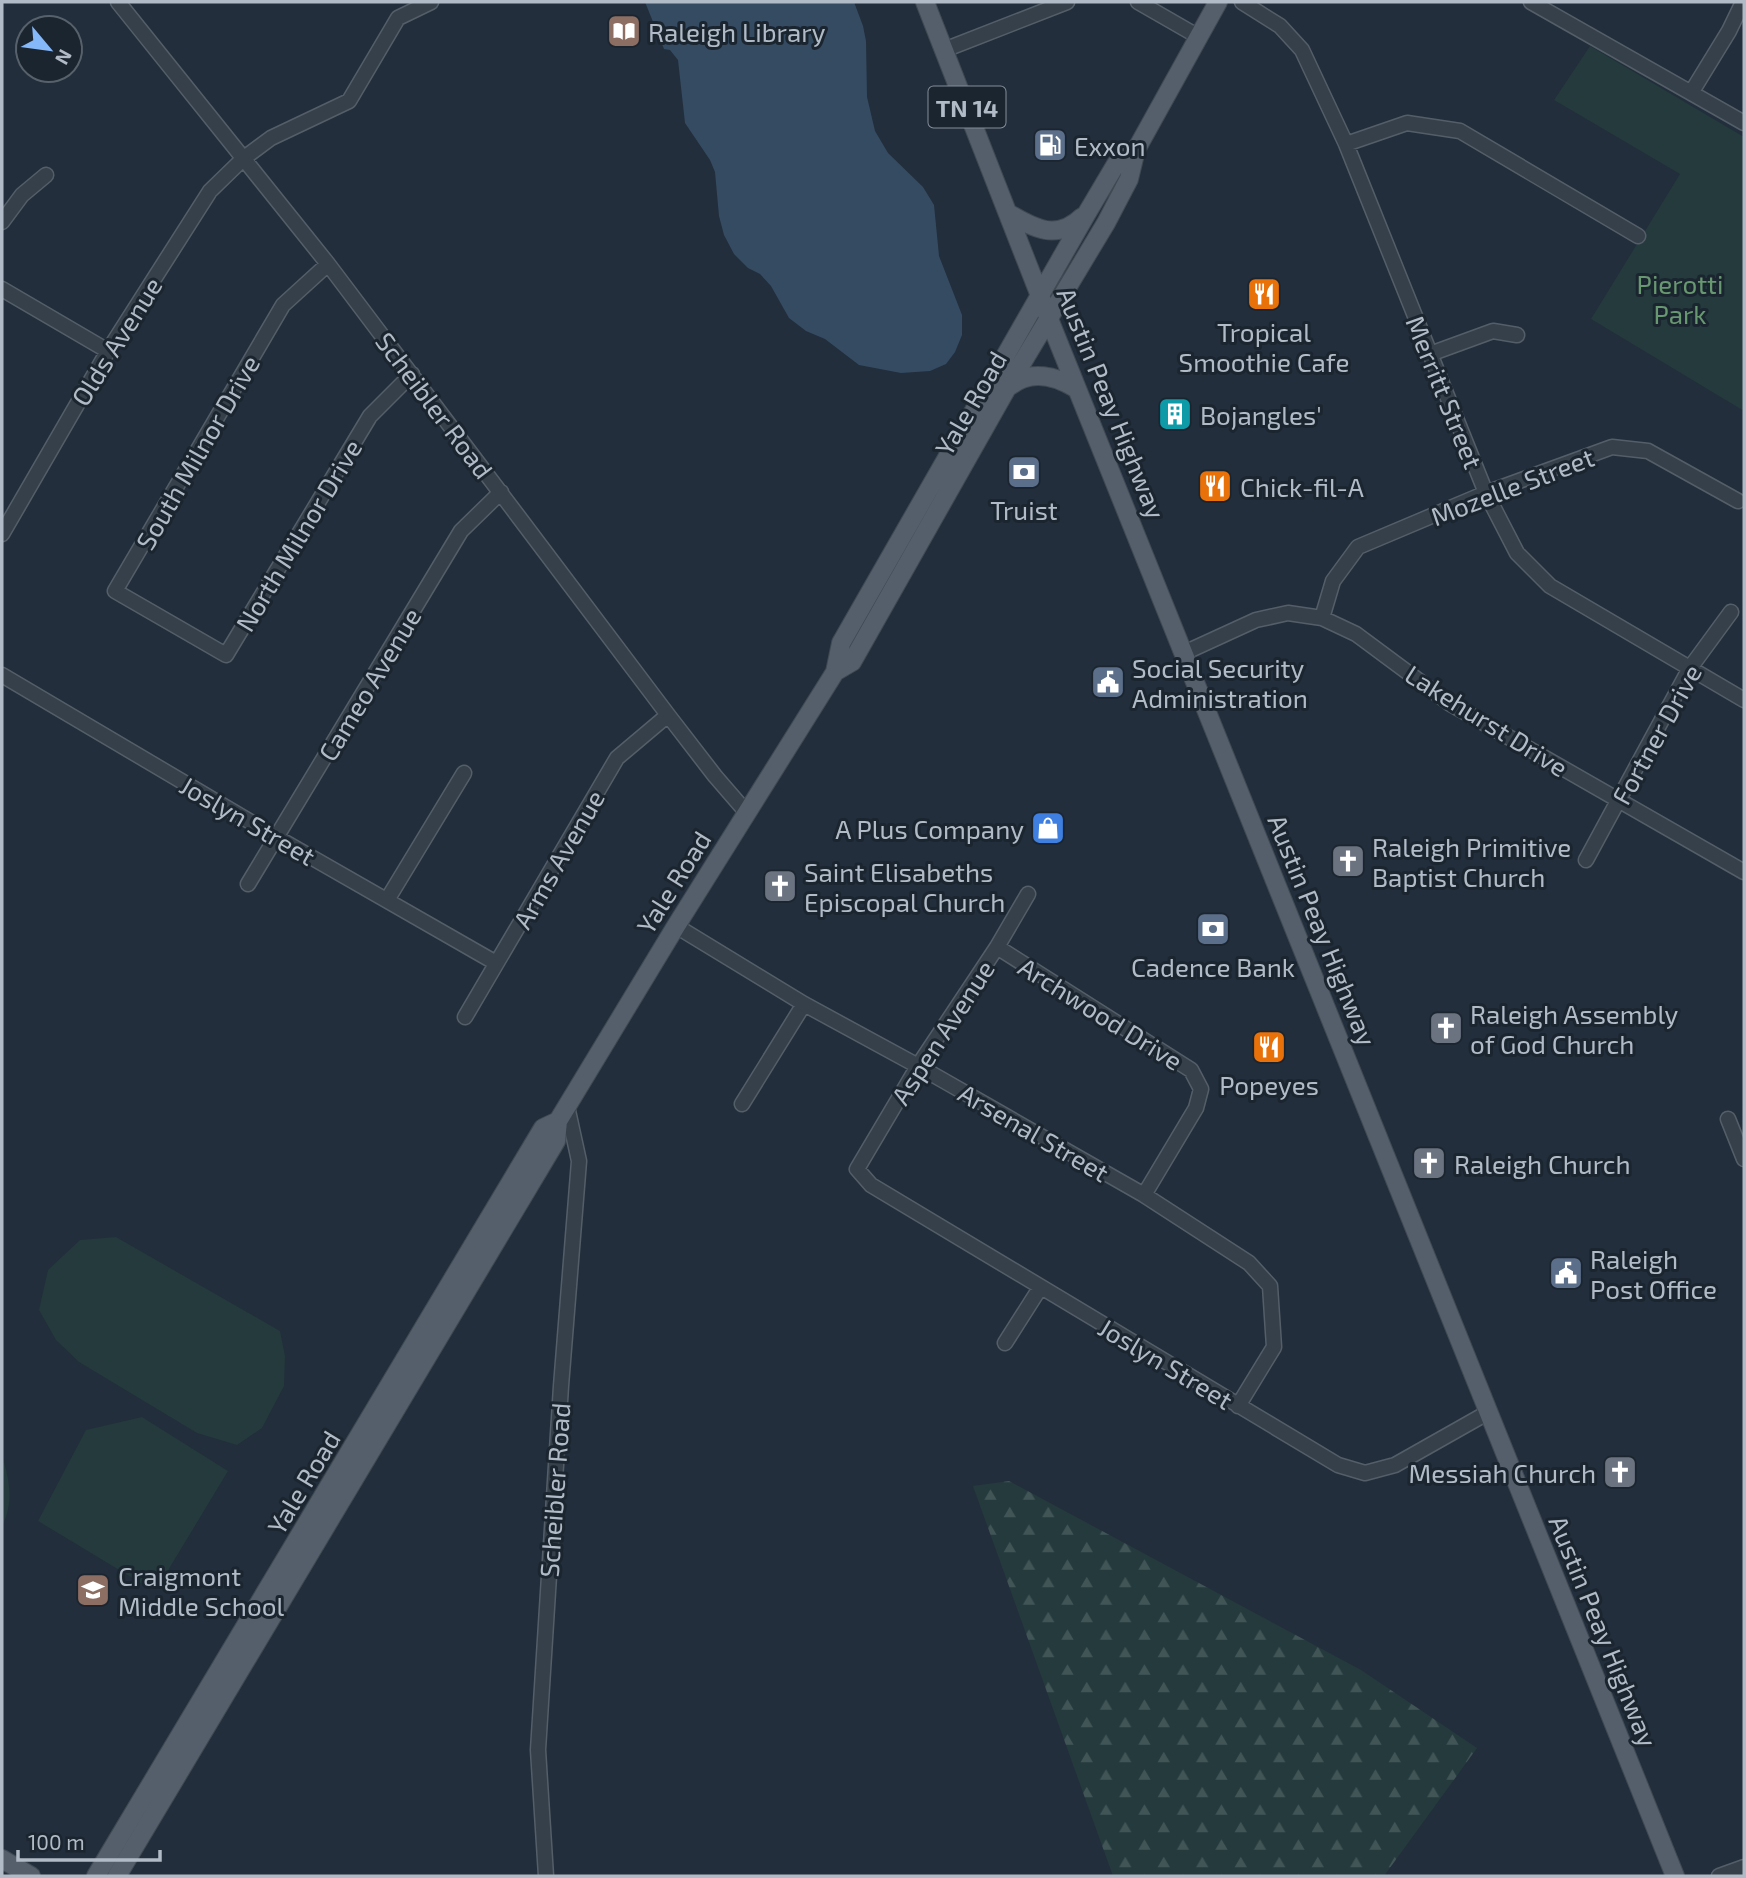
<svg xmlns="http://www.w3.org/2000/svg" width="1746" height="1878" viewBox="0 0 1746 1878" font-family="'Exo 2',sans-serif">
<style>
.forest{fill:url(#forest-firs)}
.park{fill:#243a3c}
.water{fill:#354b62}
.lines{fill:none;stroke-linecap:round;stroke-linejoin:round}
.minor-casing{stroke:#545e69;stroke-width:17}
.major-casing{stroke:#3f4954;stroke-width:20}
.minor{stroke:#36404b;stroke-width:14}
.major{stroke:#545f6b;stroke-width:18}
.labels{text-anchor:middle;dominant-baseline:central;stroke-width:6;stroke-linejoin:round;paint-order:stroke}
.shield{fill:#1b2530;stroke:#848e9a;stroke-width:2}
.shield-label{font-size:24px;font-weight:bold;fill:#b1bbc7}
.poi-label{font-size:26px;fill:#b1bbc7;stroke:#1b2530;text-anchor:start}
.park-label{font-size:26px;fill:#689870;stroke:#1b2530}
.street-label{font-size:26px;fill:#b1bbc7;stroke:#1b2530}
</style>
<defs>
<pattern id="forest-firs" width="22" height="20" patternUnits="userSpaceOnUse" patternTransform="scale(1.75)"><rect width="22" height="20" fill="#243a3c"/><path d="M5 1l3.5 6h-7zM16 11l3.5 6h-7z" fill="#415557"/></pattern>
</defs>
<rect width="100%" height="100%" fill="#222e3b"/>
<path class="forest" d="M1009,1481l352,189 116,78 -93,128h-271l-140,-390z"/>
<path class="park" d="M1590,46l154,91v274l-153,-92 89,-145 -126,-74z
M116,1237l164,94 5,25 -1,30 -22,42 -25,17 -40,-12 -118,-71 -23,-22 -17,-30 9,-40 32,-30z
M142,1417l86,54 -70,116 -9,1 -111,-67 48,-91z
M2,1456c8,25 12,46 0,71z"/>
<path class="water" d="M645,2h209l9,24 3,15 1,56 8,34 13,22 35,34 11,18 5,51 23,59v20l-7,17 -9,12 -16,7 -29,2 -42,-8 -34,-26 -19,-8 -17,-13 -18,-32 -11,-12 -12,-6 -14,-14 -10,-19 -5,-19 -4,-44 -5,-12 -25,-37 -7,-63 -8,-10 -6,-1z"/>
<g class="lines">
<g class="minor-casing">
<path id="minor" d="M118,2l210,262 340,451 47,61 32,37
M1138,2l61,35
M1242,2l38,24 22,24 44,94 140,349 31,60 33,33 194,114
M1531,2l213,121
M944,50l123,-48
M1691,93l38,-62 14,-29
M1346,144l61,-21 53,8 178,105
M2,222l20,-27 24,-20
M328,264l-45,41 -168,286 111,64 144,-239 42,-42
M2,289l106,62
M1430,354l63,-23 24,4
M2,534l106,-183 102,-160 34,-33 27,-20 78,-37 49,-83 33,-16
M1322,618l11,-37 25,-34 128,-54 126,-46 36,4 90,50
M1184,653l72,-33 32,-7 34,5 34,16 93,69 295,169
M2,675l274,162 220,126
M1586,860l104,-192 41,-56
M248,884l213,-353 40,-39
M1028,894l-31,53 -79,119 -61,103 14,16 467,280 27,8 30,-8 92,-52
M387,900l77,-127
M676,926l128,78 114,62 226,129 105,68 21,23 4,61 -36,59
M997,947l194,123 10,19 -5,19 -52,87
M465,1017l152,-259 51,-43
M742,1104l62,-100
M1728,1119l16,40
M1005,1343l35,-55
M546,1876l-8,-126 23,-364 18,-225 -12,-55
M1719,1876l25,-9"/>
</g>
<g class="major-casing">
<path id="major" d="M925,2l124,317 626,1557
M1008,213c27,16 49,28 74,4
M1010,386c21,-17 46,-10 67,3
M835,672l17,-10 155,-274 99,-165 23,-44 7,-29 82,-148
M2,1859l29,17
M96,1876l447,-748 15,-7
M117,1876l439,-735 2,-20 118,-195 159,-254 6,-29 246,-430 29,-49 20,-14"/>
</g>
<use href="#minor" class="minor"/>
<use href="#major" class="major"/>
</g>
<defs>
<g id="library-square" transform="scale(1.75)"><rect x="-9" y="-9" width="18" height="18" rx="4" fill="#8d6e63" stroke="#1b2530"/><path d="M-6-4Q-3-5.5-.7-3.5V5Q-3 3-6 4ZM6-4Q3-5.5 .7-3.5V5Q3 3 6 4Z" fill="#fff"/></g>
<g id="fuel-square" transform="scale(1.75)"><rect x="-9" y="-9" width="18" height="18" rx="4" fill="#5c6f8a" stroke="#1b2530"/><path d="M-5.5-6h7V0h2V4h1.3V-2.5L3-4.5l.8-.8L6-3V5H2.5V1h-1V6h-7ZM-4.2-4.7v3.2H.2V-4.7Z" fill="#fff"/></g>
<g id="restaurant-square" transform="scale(1.75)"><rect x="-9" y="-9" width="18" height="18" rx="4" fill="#e8710a" stroke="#1b2530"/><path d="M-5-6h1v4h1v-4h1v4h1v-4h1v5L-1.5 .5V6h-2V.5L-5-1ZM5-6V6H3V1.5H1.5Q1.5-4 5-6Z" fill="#fff"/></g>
<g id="building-square" transform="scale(1.75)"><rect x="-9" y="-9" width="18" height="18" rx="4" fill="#0f9aa8" stroke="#1b2530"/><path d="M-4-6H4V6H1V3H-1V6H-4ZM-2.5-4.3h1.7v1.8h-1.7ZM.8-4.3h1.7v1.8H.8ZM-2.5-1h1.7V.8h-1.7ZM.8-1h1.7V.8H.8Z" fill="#fff"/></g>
<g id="bank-square" transform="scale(1.75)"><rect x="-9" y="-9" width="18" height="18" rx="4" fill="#5c6f8a" stroke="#1b2530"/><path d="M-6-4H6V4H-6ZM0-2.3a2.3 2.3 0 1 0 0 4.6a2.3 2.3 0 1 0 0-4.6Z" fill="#fff"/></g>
<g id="civic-square" transform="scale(1.75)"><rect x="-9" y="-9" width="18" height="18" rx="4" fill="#5c6f8a" stroke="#1b2530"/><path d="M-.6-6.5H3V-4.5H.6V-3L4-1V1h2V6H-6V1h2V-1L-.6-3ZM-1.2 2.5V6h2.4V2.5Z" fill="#fff"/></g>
<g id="shop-square" transform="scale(1.75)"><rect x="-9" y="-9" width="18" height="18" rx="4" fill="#3f7fe0" stroke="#1b2530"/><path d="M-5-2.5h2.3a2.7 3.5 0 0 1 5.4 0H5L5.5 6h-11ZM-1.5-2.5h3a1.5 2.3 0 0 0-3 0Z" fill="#fff"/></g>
<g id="church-square" transform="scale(1.75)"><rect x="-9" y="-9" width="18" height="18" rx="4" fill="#6b7280" stroke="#1b2530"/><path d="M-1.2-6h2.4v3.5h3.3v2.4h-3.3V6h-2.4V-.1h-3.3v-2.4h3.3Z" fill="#fff"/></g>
<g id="school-square" transform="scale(1.75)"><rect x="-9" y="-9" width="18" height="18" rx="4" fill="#8d6e63" stroke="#1b2530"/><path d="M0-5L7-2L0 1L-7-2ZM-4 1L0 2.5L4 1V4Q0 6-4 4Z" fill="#fff"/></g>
</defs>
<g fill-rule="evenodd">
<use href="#library-square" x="624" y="31"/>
<use href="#fuel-square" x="1050" y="145"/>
<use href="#restaurant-square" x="1264" y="294"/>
<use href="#building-square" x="1175" y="414"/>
<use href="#bank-square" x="1024" y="472"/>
<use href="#restaurant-square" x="1215" y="486"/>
<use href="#civic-square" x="1108" y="682"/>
<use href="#shop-square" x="1048" y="828"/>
<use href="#church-square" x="1348" y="861"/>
<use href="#church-square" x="780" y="886"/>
<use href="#bank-square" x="1213" y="929"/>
<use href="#church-square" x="1446" y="1028"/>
<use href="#restaurant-square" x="1269" y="1047"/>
<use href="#church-square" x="1429" y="1163"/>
<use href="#civic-square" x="1566" y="1273"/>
<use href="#church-square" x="1620" y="1472"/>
<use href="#school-square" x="93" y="1590"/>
</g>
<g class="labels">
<rect class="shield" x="928.5" y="86.5" width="77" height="41" rx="5"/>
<g class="shield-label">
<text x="967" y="107">TN 14</text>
</g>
<g class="poi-label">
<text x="648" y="31">Raleigh Library</text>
<text x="1074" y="145">Exxon</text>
<text x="1264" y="331" text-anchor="middle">Tropical<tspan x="1264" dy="30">Smoothie Cafe</tspan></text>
<text x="1200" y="414">Bojangles'</text>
<text x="1240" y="486">Chick-fil-A</text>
<text x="1024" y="509" text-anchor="middle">Truist</text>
<text x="1132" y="667">Social Security<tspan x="1132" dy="30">Administration</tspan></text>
<text x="1024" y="828" text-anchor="end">A Plus Company</text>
<text x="1372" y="846">Raleigh Primitive<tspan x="1372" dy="30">Baptist Church</tspan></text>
<text x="804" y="871">Saint Elisabeths<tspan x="804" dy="30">Episcopal Church</tspan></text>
<text x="1213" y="966" text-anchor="middle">Cadence Bank</text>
<text x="1470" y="1013">Raleigh Assembly<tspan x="1470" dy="30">of God Church</tspan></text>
<text x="1269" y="1084" text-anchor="middle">Popeyes</text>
<text x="1454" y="1163">Raleigh Church</text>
<text x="1590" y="1258">Raleigh<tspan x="1590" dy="30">Post Office</tspan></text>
<text x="1596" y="1472" text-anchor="end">Messiah Church</text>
<text x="118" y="1575">Craigmont<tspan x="118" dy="30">Middle School</tspan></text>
</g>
<g class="park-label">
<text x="1680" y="283">Pierotti<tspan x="1680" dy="30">Park</tspan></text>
</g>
<g class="street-label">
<text transform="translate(116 341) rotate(-58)">Olds Avenue</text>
<text transform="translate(1445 392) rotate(68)">Merritt Street</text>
<text transform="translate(970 403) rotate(-60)">Yale Road</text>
<text transform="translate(1112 403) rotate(68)">Austin Peay Highway</text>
<text transform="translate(435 405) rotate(53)">Scheibler Road</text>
<text transform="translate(197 452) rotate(-60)">South Milnor Drive</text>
<text transform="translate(1512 486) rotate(-21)">Mozelle Street</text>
<text transform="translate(298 535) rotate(-59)">North Milnor Drive</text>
<text transform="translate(369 684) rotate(-59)">Cameo Avenue</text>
<text transform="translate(1487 720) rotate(32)">Lakehurst Drive</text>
<text transform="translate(1656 734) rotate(-61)">Fortner Drive</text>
<text transform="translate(248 820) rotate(30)">Joslyn Street</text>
<text transform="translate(558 859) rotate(-60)">Arms Avenue</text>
<text transform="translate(673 882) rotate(-58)">Yale Road</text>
<text transform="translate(1323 930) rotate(68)">Austin Peay Highway</text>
<text transform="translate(1101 1013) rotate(32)">Archwood Drive</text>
<text transform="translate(942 1032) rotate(-57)">Aspen Avenue</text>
<text transform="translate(1034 1132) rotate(30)">Arsenal Street</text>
<text transform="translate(1166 1363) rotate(31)">Joslyn Street</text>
<text transform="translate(303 1482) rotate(-59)">Yale Road</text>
<text transform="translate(554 1490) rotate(-86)">Scheibler Road</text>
<text transform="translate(1604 1631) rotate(68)">Austin Peay Highway</text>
</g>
</g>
<rect width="1746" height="1878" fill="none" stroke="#b1bbc7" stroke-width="7"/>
<g transform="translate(49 49) rotate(119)"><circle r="33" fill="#1b2530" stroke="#57616c" stroke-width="2"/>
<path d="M0-5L12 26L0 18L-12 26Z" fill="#85b8f8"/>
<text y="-10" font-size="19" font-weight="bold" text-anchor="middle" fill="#b1bbc7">N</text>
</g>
<path d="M18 1850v10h142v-10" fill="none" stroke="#b1bbc7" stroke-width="3.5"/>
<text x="28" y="1850" font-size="21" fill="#b1bbc7" stroke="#1b2530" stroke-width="5" paint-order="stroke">100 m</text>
</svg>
